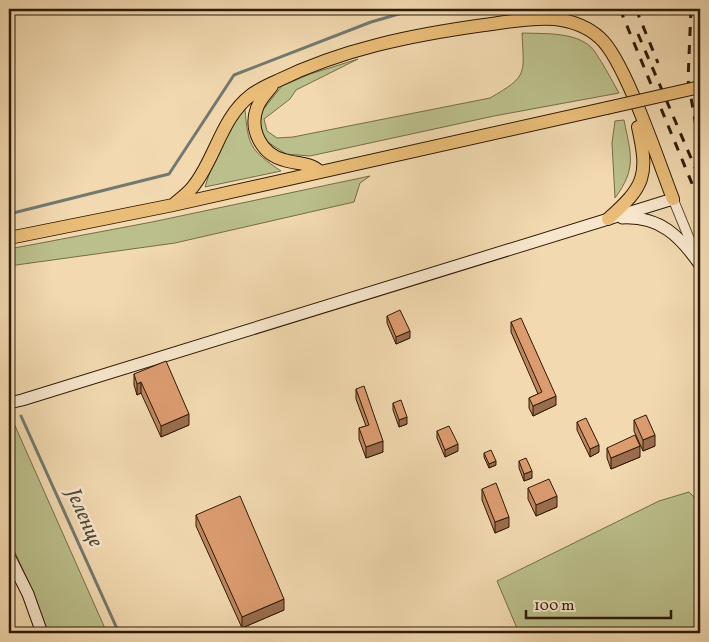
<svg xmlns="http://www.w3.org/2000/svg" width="709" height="642" viewBox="0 0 709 642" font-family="Vollkorn,serif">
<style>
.green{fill:#bbbf8b;stroke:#746d48}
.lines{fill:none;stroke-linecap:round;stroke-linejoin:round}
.stream{stroke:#727970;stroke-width:3}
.minor-casing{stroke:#5e4a30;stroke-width:11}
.secondary-casing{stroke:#2d1b05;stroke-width:13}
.primary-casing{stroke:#2d1b05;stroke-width:14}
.minor{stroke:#f7e6cc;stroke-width:9}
.secondary{stroke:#f7e6cc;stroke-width:11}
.primary{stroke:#e9bc78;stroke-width:12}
.rail{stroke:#2d1b05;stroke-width:3;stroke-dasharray:9 9;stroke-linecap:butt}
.primary-bridge-casing{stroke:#2d1b05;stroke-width:14;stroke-linecap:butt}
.primary-bridge{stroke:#e9bc78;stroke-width:12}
.wall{fill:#bd8660;stroke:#2d1b05}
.shaded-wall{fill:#9a6d4e;stroke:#2d1b05}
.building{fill:#dc9c70;stroke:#2d1b05}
.labels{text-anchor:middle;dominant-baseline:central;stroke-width:5;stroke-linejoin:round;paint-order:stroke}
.water-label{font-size:21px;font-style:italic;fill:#504a3a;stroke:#f7e6cc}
</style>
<rect width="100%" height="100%" fill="#f2d9b0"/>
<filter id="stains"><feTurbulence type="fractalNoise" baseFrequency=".004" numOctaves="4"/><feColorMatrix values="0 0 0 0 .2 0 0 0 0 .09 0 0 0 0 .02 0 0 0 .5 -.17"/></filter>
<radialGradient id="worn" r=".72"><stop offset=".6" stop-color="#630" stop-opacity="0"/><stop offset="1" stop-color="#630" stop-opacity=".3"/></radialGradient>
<path class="green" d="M522,33c22,1 59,-2 73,19 9,13 16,27 24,41l-125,23 -184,40 -24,-2 -20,-13 -8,-15v-10l24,-30 28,-12 48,-15 -62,31 -6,9 -26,20 3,12 10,7 16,-1 197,-39c38,-22 34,-23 32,-65z
M245,109c3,37 5,41 36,62l-76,16c8,-26 21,-58 40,-78z
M624,120c7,35 13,48 -9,78l-3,-55 3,-22z
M370,176l-10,7 -6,19 -179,41 -166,23v-17l143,-27z
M12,419l95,214h-60l-18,-50 -20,-44v-117z
M689,492l11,11v130h-181l-22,-52 162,-80z"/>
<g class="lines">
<path class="stream" d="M9,214l160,-40 65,-99 137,-53 45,-13
M9,388l1,2
M21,416l98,217"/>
<g class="minor-casing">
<path id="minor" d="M673,199l23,56"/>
</g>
<g class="secondary-casing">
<path id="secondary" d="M622,218c38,-2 58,18 78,47
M9,403l13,-3 651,-201
M9,556l19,38 14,39"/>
</g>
<g class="primary-casing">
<path id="primary" d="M272,86c-5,7 -12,13 -15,22 -8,21 4,46 27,52 11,4 27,2 36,12
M173,205c8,-7 17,-13 22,-21 21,-28 27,-67 56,-89 8,-6 17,-10 26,-14 65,-32 135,-46 207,-56 23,-3 48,-8 71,-6 17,2 33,8 45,19 25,22 59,125 73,161
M608,219c37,-33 41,-43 30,-92
M9,238l164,-33 434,-97"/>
</g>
<use href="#minor" class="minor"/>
<use href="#secondary" class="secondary"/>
<use href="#primary" class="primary"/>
<path class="rail" d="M620,9l80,194
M636,9l22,54
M691,9l-3,71 12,70
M638,34l62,145"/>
<g class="primary-bridge-casing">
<path id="primary-bridge" d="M607,108l93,-21"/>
</g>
<use href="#primary-bridge" class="primary-bridge"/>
</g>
<path class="wall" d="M387,316l23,22 -14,6 -9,-21z
M511,322l45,83 -23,11 -4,-8v-10l9,-4 -27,-62z
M134,374l55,51 -28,12 -20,-44 -4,2 -3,-10z
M356,389l27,63 -17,6 -7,-19v-11l7,-2 -10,-27z
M393,403l14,21 -8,3 -6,-17z
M634,420l21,26 -12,5 -9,-20z
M577,422l22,30 -9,5 -13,-27z
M437,431l21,20 -13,6 -8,-19z
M607,448l33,9 -29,12 -4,-11z
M484,453l12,12 -7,3 -5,-11z
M519,461l13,17 -8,3 -5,-13z
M528,488l29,19 -21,9 -8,-17z
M482,489l27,38 -14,6 -13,-33z
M196,515l88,95 -42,18 -46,-102z"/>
<path class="shaded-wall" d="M410,331v7l-14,6v-7z
M141,382v11l-4,2v-11z
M556,396v9l-23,11v-10z
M189,414v11l-28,12v-11z
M407,417v7l-8,3v-7z
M655,435v11l-12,5v-11z
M383,441v11l-17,6v-11z
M458,444v7l-13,6v-7z
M599,445v7l-9,5v-8z
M640,446v11l-29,12v-11z
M496,461v4l-7,3v-4z
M532,471v7l-8,3v-7z
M557,496v11l-21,9v-11z
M509,517v10l-14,6v-11z
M284,599v11l-42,18v-11z"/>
<path class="building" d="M400,310l10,21 -14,6 -9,-21z
M521,318l35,78 -23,10 -4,-8 13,-6 -31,-70z
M166,361l23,53 -28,12 -20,-44 -4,2 -3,-10z
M364,386l19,55 -17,6 -7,-19 10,-3 -13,-36z
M401,400l6,17 -8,3 -6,-17z
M646,415l9,20 -12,5 -9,-20z
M586,418l13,27 -9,4 -13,-27z
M449,426l9,18 -13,6 -8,-19z
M635,435l5,11 -29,12 -4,-10z
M491,450l5,11 -7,3 -5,-11z
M526,458l6,13 -8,3 -5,-13z
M549,479l8,17 -21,9 -8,-17z
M496,483l13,34 -14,5 -13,-33z
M240,496l44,103 -42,18 -46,-102z"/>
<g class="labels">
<g class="water-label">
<text transform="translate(84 518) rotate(66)">Јеленце</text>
</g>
</g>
<rect width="709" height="642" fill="none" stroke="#f2d9b0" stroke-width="30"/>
<rect x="10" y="10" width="689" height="622" fill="none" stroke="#2d1b05" stroke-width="2.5"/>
<rect x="15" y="15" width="679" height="612" fill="none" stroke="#2d1b05"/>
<path d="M526 610v8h145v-8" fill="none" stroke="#2d1b05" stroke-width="2.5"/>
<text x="534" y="610" font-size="15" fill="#2d1b05" stroke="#f7e6cc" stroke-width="4" paint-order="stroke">100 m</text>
<rect width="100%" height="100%" filter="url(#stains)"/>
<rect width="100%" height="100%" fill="url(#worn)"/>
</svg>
